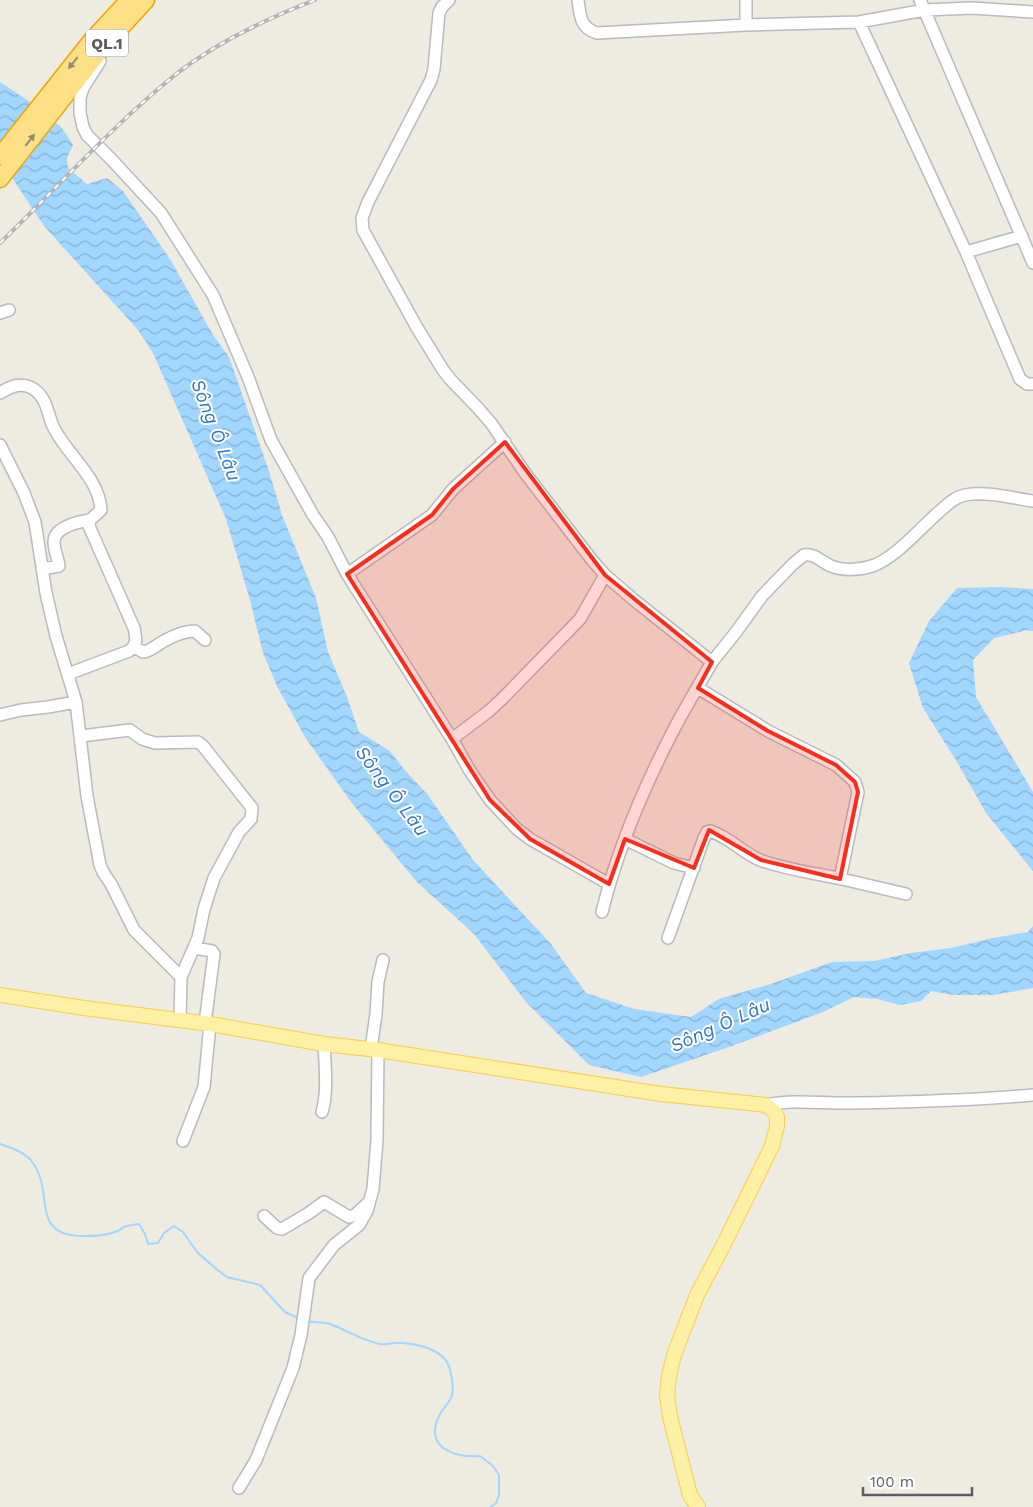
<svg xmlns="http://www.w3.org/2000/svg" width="1033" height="1507" viewBox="0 0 1033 1507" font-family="'Work Sans',sans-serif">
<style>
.water{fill:url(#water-waves)}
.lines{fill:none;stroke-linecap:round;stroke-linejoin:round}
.stream{stroke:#a0d6ff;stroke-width:2}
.minor-casing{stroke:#b7babf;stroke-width:14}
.major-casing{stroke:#ffcc4a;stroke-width:16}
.highway-casing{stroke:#efa400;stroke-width:19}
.minor{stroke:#fff;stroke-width:11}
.major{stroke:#fff0a5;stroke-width:14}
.highway{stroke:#ffe087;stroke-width:16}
.rail-casing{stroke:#b3b4b5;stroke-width:4}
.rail{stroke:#fff;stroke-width:2;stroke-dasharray:5.5;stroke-linecap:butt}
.oneway{fill:#948c70}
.marked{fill:#fa2d1c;fill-opacity:0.2;stroke:#fa2d1c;stroke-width:4;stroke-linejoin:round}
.labels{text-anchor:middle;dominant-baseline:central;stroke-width:4;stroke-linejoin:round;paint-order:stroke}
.shield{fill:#fff;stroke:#8c8e92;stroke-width:1}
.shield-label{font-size:16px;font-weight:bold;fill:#5a5e64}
.water-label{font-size:19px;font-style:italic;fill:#3476bb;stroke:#fff}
</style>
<defs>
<pattern id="water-waves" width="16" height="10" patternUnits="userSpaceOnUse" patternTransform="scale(1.25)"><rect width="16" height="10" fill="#a0d6ff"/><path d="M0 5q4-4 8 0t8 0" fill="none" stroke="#85b1d2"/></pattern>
</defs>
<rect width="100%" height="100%" fill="#eeebe1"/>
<path class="water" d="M0,82l36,24 26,22 11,17 -6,13 1,10 19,16 20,-6 16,13 47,68 43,76 16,22 40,114 13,44 34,83 12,54 19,45 12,35 31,19 13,17 25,27 45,65 78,84 35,49 48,16 57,8 28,-18 52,-15 61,-22 42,-1 37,-8 40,-5 42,-10 35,-6 5,-6v62l-40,7h-40l-22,-4 -10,10 -21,4 -23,-6 -23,-2 -31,15 -97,36 -85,29 -52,-12 -63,-63 -52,-68 -58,-53 -65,-79 -46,-65 -27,-49 -15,-35 -13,-53 -24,-81 -73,-166 -15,-23 -94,-104 -33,-50 -11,-12z
M1001,587l32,2v42l-6,-1 -33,8 -21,22 3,37 57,95v79l-47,-58 -29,-51 -34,-54 -14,-45 20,-42 28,-33z"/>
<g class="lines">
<path class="stream" d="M0,1144c12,4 25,8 33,19 22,30 -5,75 54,73 9,0 22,-1 30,-5 4,-1 3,-2 7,-4 4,-2 10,-2 15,-3l6,10 3,10 10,-1 6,-10 10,-7 9,6 14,20 18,16 12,9 33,8 25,27 13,6
M308,1321c7,2 15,1 22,3 17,6 32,17 50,20 7,1 15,-2 23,-1 14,1 36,6 44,19 4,7 7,26 5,33 -2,8 -9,13 -12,19 -17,32 12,44 40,42l13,10 6,9v20l-3,8 -6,4"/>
<g class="minor-casing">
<path id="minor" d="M449,0l-7,7 -3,6 -5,56 -3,11 -63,122 -6,16 1,12 53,96 27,44 7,9 27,28 14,16 34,50 67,87 13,15 29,25 78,62 24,-30 26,-36 31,-32 11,-9c11,-2 17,7 27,11 12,5 29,4 41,0 24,-8 49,-39 68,-55 8,-7 15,-14 25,-16 22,-4 46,3 68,6
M578,0c2,15 2,28 19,33l149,-8 113,-3 66,-12 47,-2 61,4
M746,0v25
M920,0l113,263
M859,22l107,230 54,127 7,5h6
M100,61l-17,27 -3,10v15l3,14 4,8 25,25 49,53 52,82 35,82 23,63 42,75 15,22 19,37 105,165 18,32 20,29 27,29 13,10 79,45
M966,252l56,-16
M0,313l9,-3
M0,393c11,-7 23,-12 35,-3 11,8 13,23 17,34 13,30 47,52 49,86l-11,10 -1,6 45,102c2,10 4,16 -5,23l-61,23
M0,445l24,48 11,29 11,71 10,43 20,66 11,94 13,69 3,7 8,12 23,46 47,47 -1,43
M42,569l17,-3c-1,-8 -5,-16 -5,-24 0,-15 24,-20 35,-22
M347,574l85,-59 21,-26 52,-47
M134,647l9,5c9,-1 13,-7 21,-11 9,-5 20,-10 31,-10l10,9
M698,688l70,43 68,34 19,17 3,10 -18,87
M0,715l21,-5 27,-3 28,-5
M81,736l49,-6 12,9 13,4 43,-1 5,4 49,62 -1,11 -12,13 -25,46 -10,31 -6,29 -17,39
M452,739l37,-28 13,-12 78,-80 25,-44
M625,839l49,24 20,5
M602,912c15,-61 42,-125 71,-181 12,-23 26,-46 39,-69
M668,938l36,-100 3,-6 3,-1c21,7 31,21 50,29 27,10 55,13 82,19 22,5 43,10 64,15
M195,948l17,3 2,3 -9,69
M371,1049l5,-35 2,-32 5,-22
M766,1105c29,-6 59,-1 88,-2 60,-1 119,-3 179,-8
M322,1112c6,-20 3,-47 2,-68
M183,1141l21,-54 6,-63
M264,1216l13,12 5,1 27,-16 15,-11 25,15 6,-2 13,-12
M239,1488l17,-28 37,-92 8,-33 8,-57 25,-33 25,-20 8,-14 6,-22 4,-49 1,-90"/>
</g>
<g class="major-casing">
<path id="major" d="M0,995l84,13 126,16 114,20 54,6 283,44 105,11 8,6 3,6v9l-5,20 -48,98 -27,51 -23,60 -5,21 -2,19 3,22 20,78 8,12"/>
</g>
<g class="highway-casing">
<path id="highway" d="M0,156l92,-116 37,-40
M0,179l103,-132 43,-47"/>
</g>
<use href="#minor" class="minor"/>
<use href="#major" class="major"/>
<use href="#highway" class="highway"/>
<g class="rail-casing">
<path id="rail" d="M0,243c57,-55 113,-118 175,-168 42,-33 91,-56 140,-75"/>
</g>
<use href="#rail" class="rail"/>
</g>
<defs><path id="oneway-solid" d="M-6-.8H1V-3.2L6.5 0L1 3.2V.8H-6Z" transform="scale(1.25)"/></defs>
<g class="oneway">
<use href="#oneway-solid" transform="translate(73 63) rotate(129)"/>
<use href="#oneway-solid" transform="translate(30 140) rotate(-52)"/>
</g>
<path class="marked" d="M505,442l100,133 107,87 -14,26 70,43 68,34 19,17 3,10 -18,87 -79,-19 -52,-30 -15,38 -69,-29 -16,45 -79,-45 -40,-39 -143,-226 85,-59 21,-26z"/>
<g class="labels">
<rect class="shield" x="86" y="29.5" width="42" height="27" rx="4"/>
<g class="shield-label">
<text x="107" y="43">QL.1</text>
</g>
<g class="water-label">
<text transform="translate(216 430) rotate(69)">Sông Ô Lâu</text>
<text transform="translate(392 791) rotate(53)">Sông Ô Lâu</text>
<text transform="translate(720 1025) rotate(-24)">Sông Ô Lâu</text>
</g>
</g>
<path d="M863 1487v8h109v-8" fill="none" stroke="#5a5e64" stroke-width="2.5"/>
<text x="870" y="1487" font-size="15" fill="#5a5e64" stroke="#ffffff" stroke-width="4" paint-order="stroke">100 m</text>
</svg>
